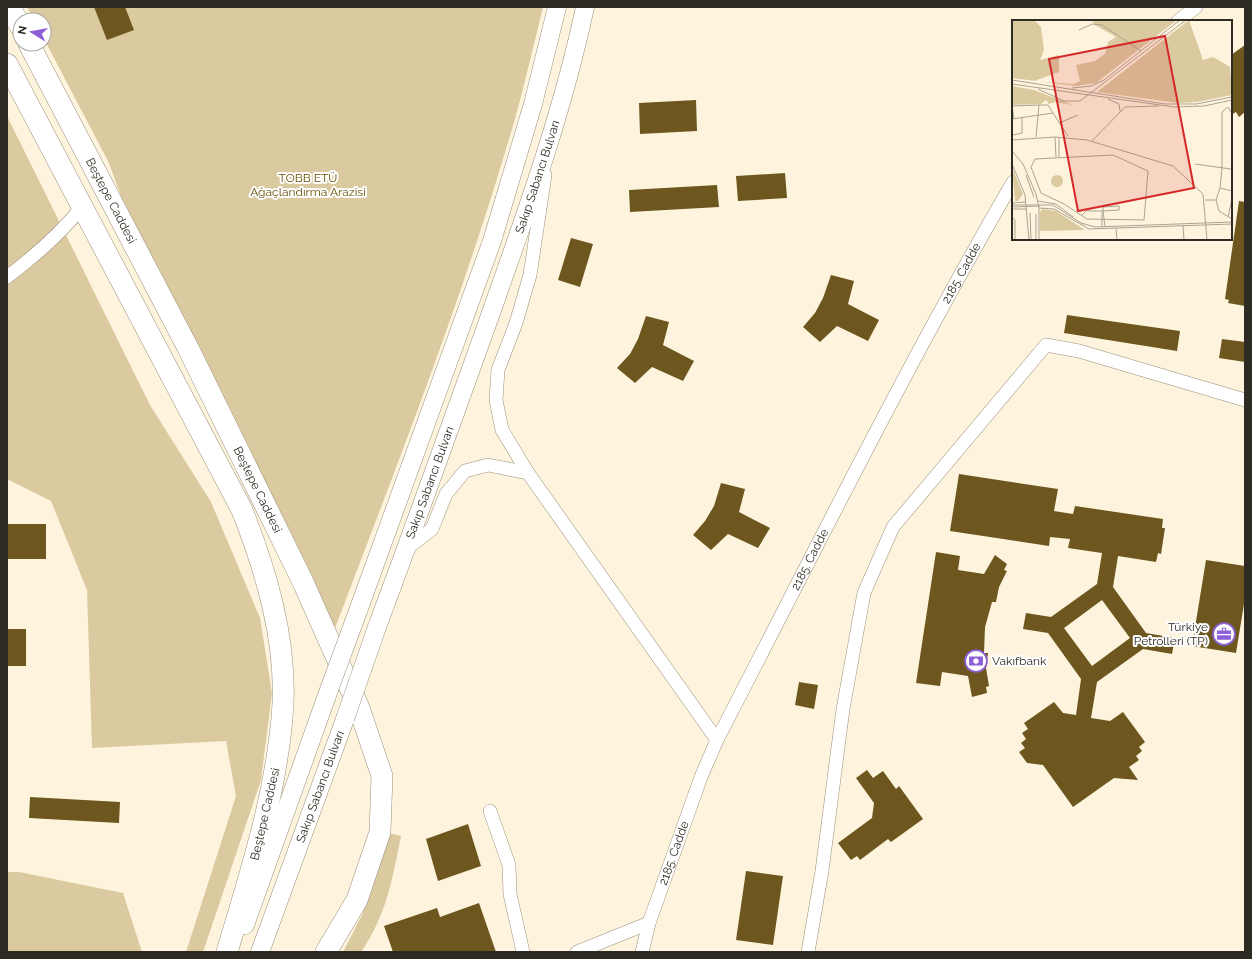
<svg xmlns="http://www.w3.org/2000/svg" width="1252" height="959" viewBox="0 0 1252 959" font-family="Raleway,sans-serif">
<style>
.green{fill:#dbc9a0}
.building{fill:#6d571e;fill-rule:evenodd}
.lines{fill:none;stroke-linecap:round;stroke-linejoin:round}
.street-casing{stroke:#9a917c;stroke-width:14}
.secondary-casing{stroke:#9a917c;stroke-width:19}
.primary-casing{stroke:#9a917c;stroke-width:22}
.street{stroke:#fff;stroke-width:13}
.secondary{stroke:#fff;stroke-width:18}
.primary{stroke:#fff;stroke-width:21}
.secondary-bridge-casing{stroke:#9a917c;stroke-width:19;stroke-linecap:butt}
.secondary-bridge{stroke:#fff;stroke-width:18}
.labels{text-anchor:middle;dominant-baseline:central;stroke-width:4;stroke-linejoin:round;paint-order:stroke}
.street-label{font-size:12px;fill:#2e2b22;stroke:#fff}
.park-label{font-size:12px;fill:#664e04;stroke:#fff}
.poi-label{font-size:12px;fill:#2e2b22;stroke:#fff;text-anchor:end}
.inset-road{fill:none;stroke:#aba492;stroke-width:1}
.view{fill:#d62828;fill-opacity:0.15;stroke:#d62828;stroke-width:2}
.inset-edge{fill:none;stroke:#2e2b22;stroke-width:2}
</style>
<rect width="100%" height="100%" fill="#fef4dd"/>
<path class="green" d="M27,7h516c-9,37 -18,75 -28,112 -50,173 -116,341 -180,509l-198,-387 -28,-78 -65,-124v-19h-10z
M7,116l143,289 61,97 49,116 12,75 -11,87 -58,172h-17l50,-156 -10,-55 -134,7 -5,-158 -36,-89 -44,-22z
M389,833l12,3c-9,44 -14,78 -40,116h-18l19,-37z
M7,872h12l104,21 19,59h-135z"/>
<path class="building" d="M94,7h31l9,23 -27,10z
M1245,45v67l-6,5 -3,-5 -5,3v-60z
M696,100l1,31 -57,3 -1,-31z
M785,173l2,25 -49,3 -2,-25z
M717,185l2,22 -89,5 -1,-22z
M1239,201l6,1v104l-17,-3 1,-3 -4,-1z
M571,238l22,6 -13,43 -22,-7z
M831,275l23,6 -6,23 31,16 -11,21 -31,-15 -17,16 -17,-15 12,-14 8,-15z
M1067,315l113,16 -3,20 -113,-18z
M646,316l23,6 -6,23 31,16 -11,20 -31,-14 -17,16 -18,-15 13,-14 8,-15z
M1222,339l23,3v20l-26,-4z
M959,474l99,15 -4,22 19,3 2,-8 88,13 -1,9h3l-4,26 -3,-1 -2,9 -38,-6 -5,31 33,46 29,5 -3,16 -29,-5 -46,33 -6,36 19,3 13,-9 22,30 -6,5 3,4 -6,5 3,4 -10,7 9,13 -24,-2 -41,29 -30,-42 -16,-2 -8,-11 6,-4 -4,-5 5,-4 -4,-6 6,-4 -4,-6 30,-21 9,11 13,2 5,-36 -33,-46 -25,-4 3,-16 25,4 46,-33 5,-31 -34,-5 2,-9 -20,-2 -1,9 -99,-15zM1102,600l28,38 -38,28 -28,-38z
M721,483l24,6 -6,23 31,16 -12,20 -30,-14 -17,16 -18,-15 12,-14 9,-15z
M7,524h39v35h-39z
M936,552l24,4 -2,14 26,4 11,-19 12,9 -3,6 3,1 -8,16 -3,15h-4l-7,25 -1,26h4l-2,15 3,18 -3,1 1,6 -15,4 -4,-21 -26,-4 -2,14 -24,-3z
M1206,560l39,6v32l-9,55 -44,-7z
M7,629h19v37h-19z
M799,682l19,3 -4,24 -19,-4z
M867,770l6,8 10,-7 13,18 3,-3 24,33 -32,23 -3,-3 -28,21 -3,-4 -6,4 -13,-17 34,-25 2,-15 -18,-25z
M30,797l90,5 -1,21 -90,-5z
M468,824l13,42 -43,15 -12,-42z
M746,871l37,5 -10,69 -37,-5z
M479,903l17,49h-103l-9,-26 53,-18 3,9z"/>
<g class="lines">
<g class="street-casing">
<g id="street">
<path d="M1178,21l18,-14"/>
<path d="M545,175l-15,100 -14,48 -18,47 -2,30 6,30 26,43 189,267"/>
<path d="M7,277c28,-21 53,-43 75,-70"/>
<path d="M406,549l26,-20 14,-35 19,-23 23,-6 40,8"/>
<path d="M490,811l19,54 1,29 13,58"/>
<path d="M577,952l72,-29"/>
<path id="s1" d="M642,952l7,-29 52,-146 16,-37c97,-187 190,-376 296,-558"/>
<path d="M808,952l14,-81 21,-162 21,-116 29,-66 153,-182 33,6 166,49"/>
</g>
</g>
<g class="secondary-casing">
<g id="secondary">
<path d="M358,611l134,-370 41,-137 24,-97"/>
<path id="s2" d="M377,627c37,-99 73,-200 109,-300 37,-105 76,-211 99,-320"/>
<path d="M245,925l85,-238"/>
<path id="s3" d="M260,952l85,-233"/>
</g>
</g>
<g class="primary-casing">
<g id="primary">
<path d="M10,7l10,19"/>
<path id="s4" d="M29,44l159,304 115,234 56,126 23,68 -2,56 -23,68 -31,52"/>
<path d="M7,64l235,446c24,61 44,128 41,194 -5,85 -32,167 -56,248"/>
</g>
</g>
<use href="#street" class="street"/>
<use href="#secondary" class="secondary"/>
<use href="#primary" class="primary"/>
<g class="secondary-bridge-casing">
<path id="secondary-bridge" d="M330,687l28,-76
M345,719l32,-92"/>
</g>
<use href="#secondary-bridge" class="secondary-bridge"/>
</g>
<defs>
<g id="office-ring" transform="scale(1.15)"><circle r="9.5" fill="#fff" stroke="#8c5fd9" stroke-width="1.5"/><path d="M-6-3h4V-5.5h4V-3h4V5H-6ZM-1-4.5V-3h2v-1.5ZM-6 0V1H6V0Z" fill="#8c5fd9"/></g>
<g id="bank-ring" transform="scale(1.15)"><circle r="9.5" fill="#fff" stroke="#8c5fd9" stroke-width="1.5"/><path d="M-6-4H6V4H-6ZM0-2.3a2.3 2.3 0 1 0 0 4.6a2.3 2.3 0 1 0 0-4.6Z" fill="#8c5fd9"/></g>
</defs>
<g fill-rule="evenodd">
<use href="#office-ring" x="1224" y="634"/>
<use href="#bank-ring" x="976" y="661"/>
</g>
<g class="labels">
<g class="street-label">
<text stroke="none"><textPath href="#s2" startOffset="478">Sakıp Sabancı Bulvarı</textPath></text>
<text stroke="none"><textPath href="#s4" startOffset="177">Beştepe Caddesi</textPath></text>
<text stroke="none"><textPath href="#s1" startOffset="752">2185. Cadde</textPath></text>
<text stroke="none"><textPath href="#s2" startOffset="154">Sakıp Sabancı Bulvarı</textPath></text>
<text stroke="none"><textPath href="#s4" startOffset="501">Beştepe Caddesi</textPath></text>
<text stroke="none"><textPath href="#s1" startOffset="428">2185. Cadde</textPath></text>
<text stroke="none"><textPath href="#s3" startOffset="176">Sakıp Sabancı Bulvarı</textPath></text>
<text transform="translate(265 814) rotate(-77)">Beştepe Caddesi</text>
<text stroke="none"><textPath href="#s1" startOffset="104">2185. Cadde</textPath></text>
</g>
<g class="park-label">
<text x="308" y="178">TOBB ETÜ<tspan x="308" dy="14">Ağaçlandırma Arazisi</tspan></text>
</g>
<g class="poi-label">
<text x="1208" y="627">Türkiye<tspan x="1208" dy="14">Petrolleri (TP)</tspan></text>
<text x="992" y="661" text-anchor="start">Vakıfbank</text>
</g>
</g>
<g transform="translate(1012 20)">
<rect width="220" height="220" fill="#fef4dd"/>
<path d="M0,0h22l7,7 3,23 -4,10 19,-5v17l-25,9 40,3 6,-3 -4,-16 19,-4 10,-7 3,-12 8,-5 -21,-12 -3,-5h85l-81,63 -20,3 -64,-8zM177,0l14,40 10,-3 17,10 2,28 -35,7 -19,1 -81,-11zM0,66l22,4 39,15 -18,-3 -6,2 -3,-4 -5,4 -29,1zM0,147l11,27 -5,7h-3zM39 161a6 6 0 1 1 12 0a6 6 0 1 1-12 0ZM30,189l14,2 29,19 -45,1v-19z" fill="#dbc9a0"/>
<path class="inset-road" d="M67,10l13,-6 10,1 39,26M0,60l153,24h31l36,-7M0,64l162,23 30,-1 28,-6M60,68l19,-2 13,-6 76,-60M26,69l26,12h16l106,-81M96,79l11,5 1,7M27,85h9l5,8M0,86l27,-1 -3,32M0,86l2,13M0,99l41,-6 15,23M47,103l19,-8M1,115l9,-2v-16M43,117l1,20M47,117v20M0,120l43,-3 32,3 86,26 30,28 4,46M80,121l33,-34 34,-1M0,131l11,13 13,30 3,14v32M101,135l35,16 -4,49 -57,-1 -23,-15 -23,-11 -10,-26 4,-8zM0,144l13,31 4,45M183,144l36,5M14,155l8,22M208,168l12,3M193,180h11l4,-12 2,-20v-56l6,-5 4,7M204,180l3,11 13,8M26,181l18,3 17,13M0,183l14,-1M0,185h41l28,18 14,4 137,-5M0,187l28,-1M27,188l15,1 35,20 143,-5M0,189h15M91,191l2,16M18,193l1,27M69,196l5,-5h17l16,-1v-4l-16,1v4l-1,2v14M0,197l3,3v20M216,197l4,-18M171,205l1,15M104,208l1,12M24,220v-26"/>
<path class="view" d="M153,16l29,152 -116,23 -29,-152z"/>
<rect width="220" height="220" class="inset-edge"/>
</g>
<rect width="1252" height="959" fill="none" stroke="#2e2b22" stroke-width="16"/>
<g transform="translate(32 32) rotate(281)"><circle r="19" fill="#ffffff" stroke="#abaaa7"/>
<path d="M0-3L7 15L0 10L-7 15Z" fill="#8c5fd9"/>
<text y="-6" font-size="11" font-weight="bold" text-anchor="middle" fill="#2e2b22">N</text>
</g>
</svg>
